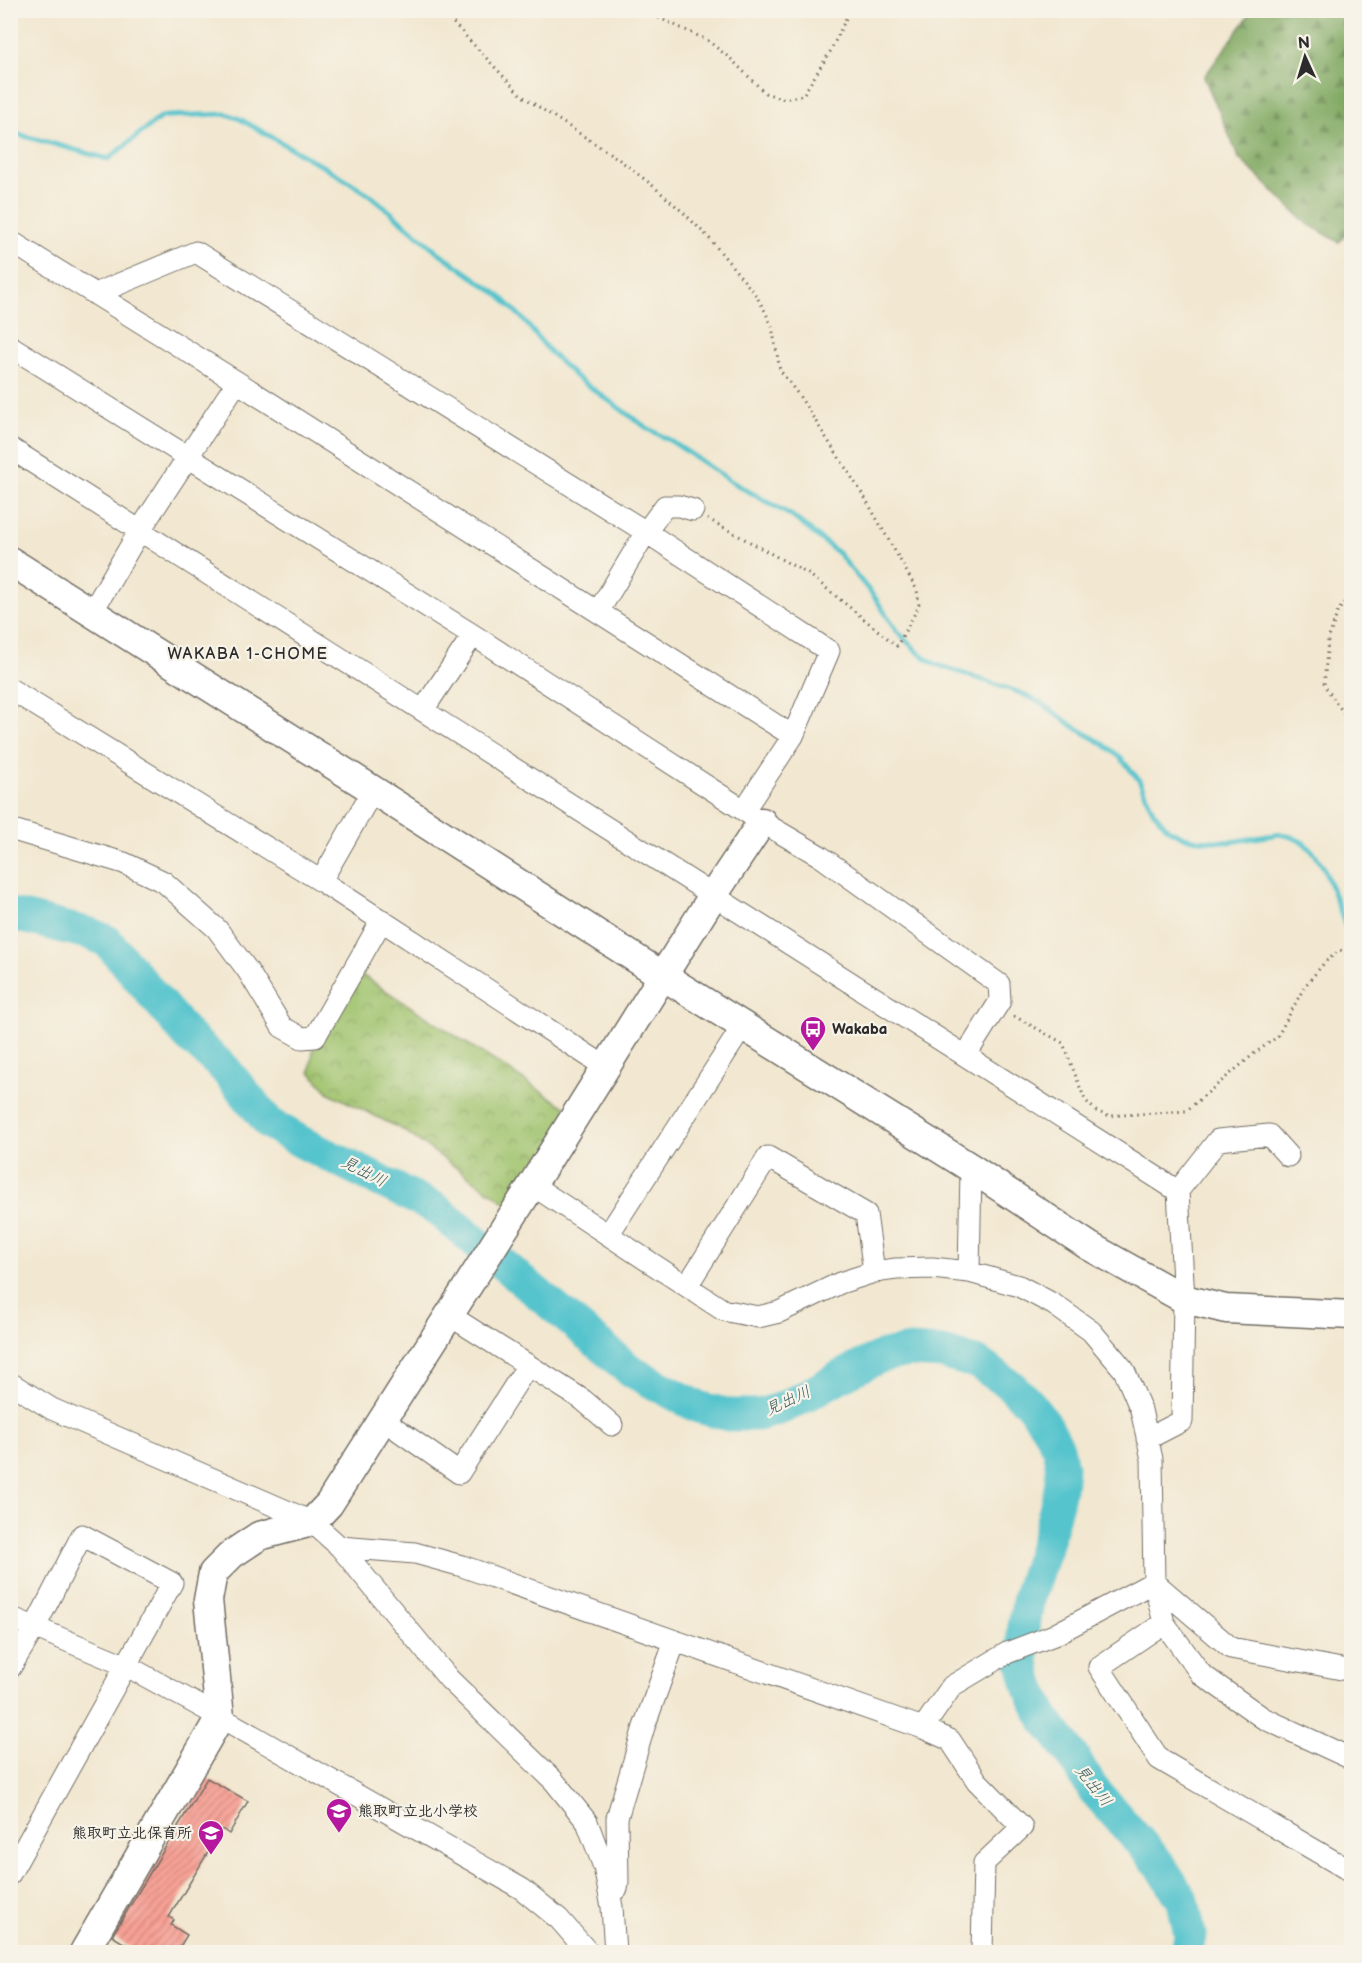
<svg xmlns="http://www.w3.org/2000/svg" width="1362" height="1963" viewBox="0 0 1362 1963" font-family="'Balsamiq Sans','Klee One',sans-serif">
<style>
.forest{fill:url(#forest-firs);stroke:#556a46;stroke-width:1.5}
.park{fill:url(#park-crowns);stroke:#65764c;stroke-width:1.5}
.lines{fill:none;stroke-linecap:round;stroke-linejoin:round}
.stream{stroke:#57c4cd;stroke-width:5}
.river{stroke:#57c4cd;stroke-width:33}
.building{fill:url(#building-hatch)}
.street-casing{stroke:#716d65;stroke-width:23}
.secondary-casing{stroke:#716d65;stroke-width:31}
.path{stroke:#716d65;stroke-width:3;stroke-dasharray:1.5 4.5;stroke-linecap:butt}
.street{stroke:#fff;stroke-width:21}
.secondary{stroke:#fff;stroke-width:28}
.labels{text-anchor:middle;dominant-baseline:central;stroke-width:4.5;stroke-linejoin:round;paint-order:stroke}
.poi-label{font-size:15px;font-weight:bold;fill:#2b2b2b;stroke:#f7f3e8;text-anchor:start}
.neighbourhood-label{font-size:16px;letter-spacing:1.5px;fill:#2b2b2b;stroke:#f7f3e8}
.water-label{font-size:16px;font-style:italic;fill:#38595c;stroke:#f7f3e8}
</style>
<defs>
<pattern id="forest-firs" width="22" height="20" patternUnits="userSpaceOnUse" patternTransform="scale(1.5)"><rect width="22" height="20" fill="#7fa860"/><path d="M5 1l3.5 6h-7zM16 11l3.5 6h-7z" fill="#68894f"/></pattern>
<pattern id="park-crowns" width="20" height="18" patternUnits="userSpaceOnUse" patternTransform="scale(1.5)"><rect width="20" height="18" fill="#9fc26c"/><path d="M2 6a3 3 0 1 1 6 0M12 15a3 3 0 1 1 6 0" fill="none" stroke="#829e59"/></pattern>
<pattern id="building-hatch" width="6" height="6" patternUnits="userSpaceOnUse" patternTransform="scale(1.5)"><rect width="6" height="6" fill="#f8a195"/><path d="M-1 1l2-2M0 6l6-6M5 7l2-2" fill="none" stroke="#c9837a"/></pattern>
</defs>
<rect width="100%" height="100%" fill="#f7f3e8"/>
<filter id="ink" filterUnits="userSpaceOnUse"><feTurbulence type="fractalNoise" baseFrequency=".0167" numOctaves="2"/><feDisplacementMap in="SourceGraphic" scale="12" xChannelSelector="R" yChannelSelector="G"/><feConvolveMatrix kernelMatrix="1 2 1 2 8 2 1 2 1" color-interpolation-filters="sRGB"/></filter>
<filter id="wash" filterUnits="userSpaceOnUse"><feTurbulence type="fractalNoise" baseFrequency=".008" numOctaves="4" result="noise"/><feDisplacementMap in="SourceGraphic" scale="24" xChannelSelector="R" yChannelSelector="G"/><feGaussianBlur stdDeviation="1.35" result="paint"/><feColorMatrix in="noise" values="0 0 0 0 0 0 0 0 0 0 0 0 0 0 0 0 0 1.4 0 .05"/><feComposite in="paint" operator="in"/></filter>
<g filter="url(#wash)">
<rect width="100%" height="100%" fill="#f2e7d0"/>
<path class="forest" d="M1253,10l98,1v218l-12,13 -33,-19 -67,-65 -35,-81z"/>
<path class="park" d="M354,970l222,144 -60,96 -113,-80 -74,-37 -19,-21 5,-35z"/>
<g class="lines">
<path class="stream" d="M10,132l98,27 53,-42 8,-1 58,-2 13,5 105,60 25,16 68,57 62,44 22,22 27,33 27,26 71,51 24,13 61,41 60,34 46,37 38,46 20,31 23,23 16,11 83,28 23,11 32,23 29,17 18,14 19,23 14,31 15,18 16,8 14,3 32,2 50,-8 12,3 12,6 11,11 9,14 28,75"/>
<path class="river" d="M10,914l81,20 16,7 81,95 36,32 45,55 34,20 132,65 196,163 67,36 31,8h30l23,-7 24,-12 35,-20 41,-20 29,-5 31,2 36,10 32,22 20,19 16,21 12,23 4,19 -2,22 -12,49 -19,58 -6,36v31l7,26 15,30 23,30 25,40 68,77 22,35 7,34 -3,17"/>
</g>
<g id="blocks">
<path class="building" d="M207,1778l41,23 -19,33 -7,-5 -53,88 5,3 -3,5 16,10 -11,18h-36l-28,-17z"/>
</g>
</g>
<g filter="url(#ink)">
<use href="#blocks" fill-opacity="0" stroke="#716d65" stroke-width="1.5"/>
<g class="lines">
<g class="street-casing">
<path id="street" d="M10,241l227,141 556,354
M95,294l101,-42 450,280 183,119 -36,85 -49,74
M10,346l463,289 289,187 58,34 179,128 1,17 -34,54
M10,448l1168,743
M92,612l48,-82 97,-148
M598,612l48,-80 19,-26h14l14,4
M10,689l311,192 283,185
M423,710l50,-75
M10,829l114,34 40,19 53,47 31,42 34,56 20,11 13,-1 67,-117
M321,881l52,-91
M532,1185l191,125 35,7 21,-5 61,-29 34,-11 22,-3 36,-1 37,4 50,14 34,18 38,27 33,39 17,40 11,49 2,123 10,41 37,51 62,44 89,41
M608,1235l135,-209
M969,1272l2,-104
M687,1286l81,-129 98,57 8,58
M449,1315l134,85 29,25
M10,1383l42,26 260,113 28,25 109,132 105,102 33,41 17,45 8,40 3,45
M382,1419l77,54 69,-108
M1147,1439l35,-18 2,-122 -6,-108 40,-51 51,-5 19,21
M340,1547l75,6 47,13 461,162 27,12 27,41 45,46 -38,36 -2,89
M1154,1582l77,66 121,23
M10,1617l117,49 93,51 302,172 37,30 29,33
M1164,1623l-65,44 60,92 193,113
M10,1668l25,-41 47,-92 90,48 -162,291
M923,1728l29,-42 55,-33 47,-18 100,-53
M617,1889l1,-6 -1,-65 27,-91 31,-86"/>
</g>
<g class="secondary-casing">
<path id="secondary" d="M10,561l363,229 290,186 308,192 118,78 95,53 42,10 126,6
M84,1952l136,-235 -12,-117 5,-27 19,-19 27,-18 53,-14 17,-18 203,-319 182,-291 48,-72"/>
</g>
<path class="path" d="M441,10l81,86 95,62 35,27 33,29 24,24 46,56 10,17 7,16 8,43 20,27 65,101 52,92 2,16 -22,40 -87,-71 -102,-56
M642,10l65,30 25,20 33,33 19,6 19,-4 27,-43 20,-42
M1352,593l-14,18 -10,29 -4,45 28,40
M1014,1016l49,27 22,57 11,11 12,5 78,-5 69,-58 22,-16 28,-51 20,-24 15,-12 12,4"/>
<use href="#street" class="street"/>
<use href="#secondary" class="secondary"/>
</g>
</g>
<defs>
<g id="bus-pin" transform="scale(1.35)"><path d="M0 17L-7.5 6A9.5 9.5 0 1 1 7.5 6Z" fill="#b5179e" stroke="#f7f3e8"/><path d="M-5-6H5V4H4V6H2V4H-2V6H-4V4H-5ZM-3.5-4V0h7V-4ZM-3.5 1.2v1.5H-2V1.2ZM2 1.2v1.5H3.5V1.2Z" fill="#fff"/></g>
<g id="school-pin" transform="scale(1.35)"><path d="M0 17L-7.5 6A9.5 9.5 0 1 1 7.5 6Z" fill="#b5179e" stroke="#f7f3e8"/><path d="M0-5L7-2L0 1L-7-2ZM-4 1L0 2.5L4 1V4Q0 6-4 4Z" fill="#fff"/></g>
</defs>
<g fill-rule="evenodd">
<use href="#bus-pin" x="813" y="1029"/>
<use href="#school-pin" x="339" y="1811"/>
<use href="#school-pin" x="211" y="1833"/>
</g>
<g class="labels">
<g class="poi-label">
<text x="832" y="1029">Wakaba</text>
<text x="358" y="1811">熊取町立北小学校</text>
<text x="192" y="1833" text-anchor="end">熊取町立北保育所</text>
</g>
<g class="neighbourhood-label">
<text x="248" y="654">WAKABA 1-CHOME</text>
</g>
<g class="water-label">
<text transform="translate(364 1172) rotate(27)">見出川</text>
<text transform="translate(788 1401) rotate(-25)">見出川</text>
<text transform="translate(1093 1786) rotate(52)">見出川</text>
</g>
</g>
<rect width="1362" height="1963" fill="none" stroke="#f7f3e8" stroke-width="36"/>
<g transform="translate(1305 57) rotate(356)" stroke="#f7f3e8" stroke-width="4.5" paint-order="stroke">
<path d="M0-4.5L10 22L0 15L-10 22Z" fill="#2b2b2b"/>
<text y="-9" font-size="16" font-weight="bold" text-anchor="middle" fill="#2b2b2b">N</text>
</g>
</svg>
